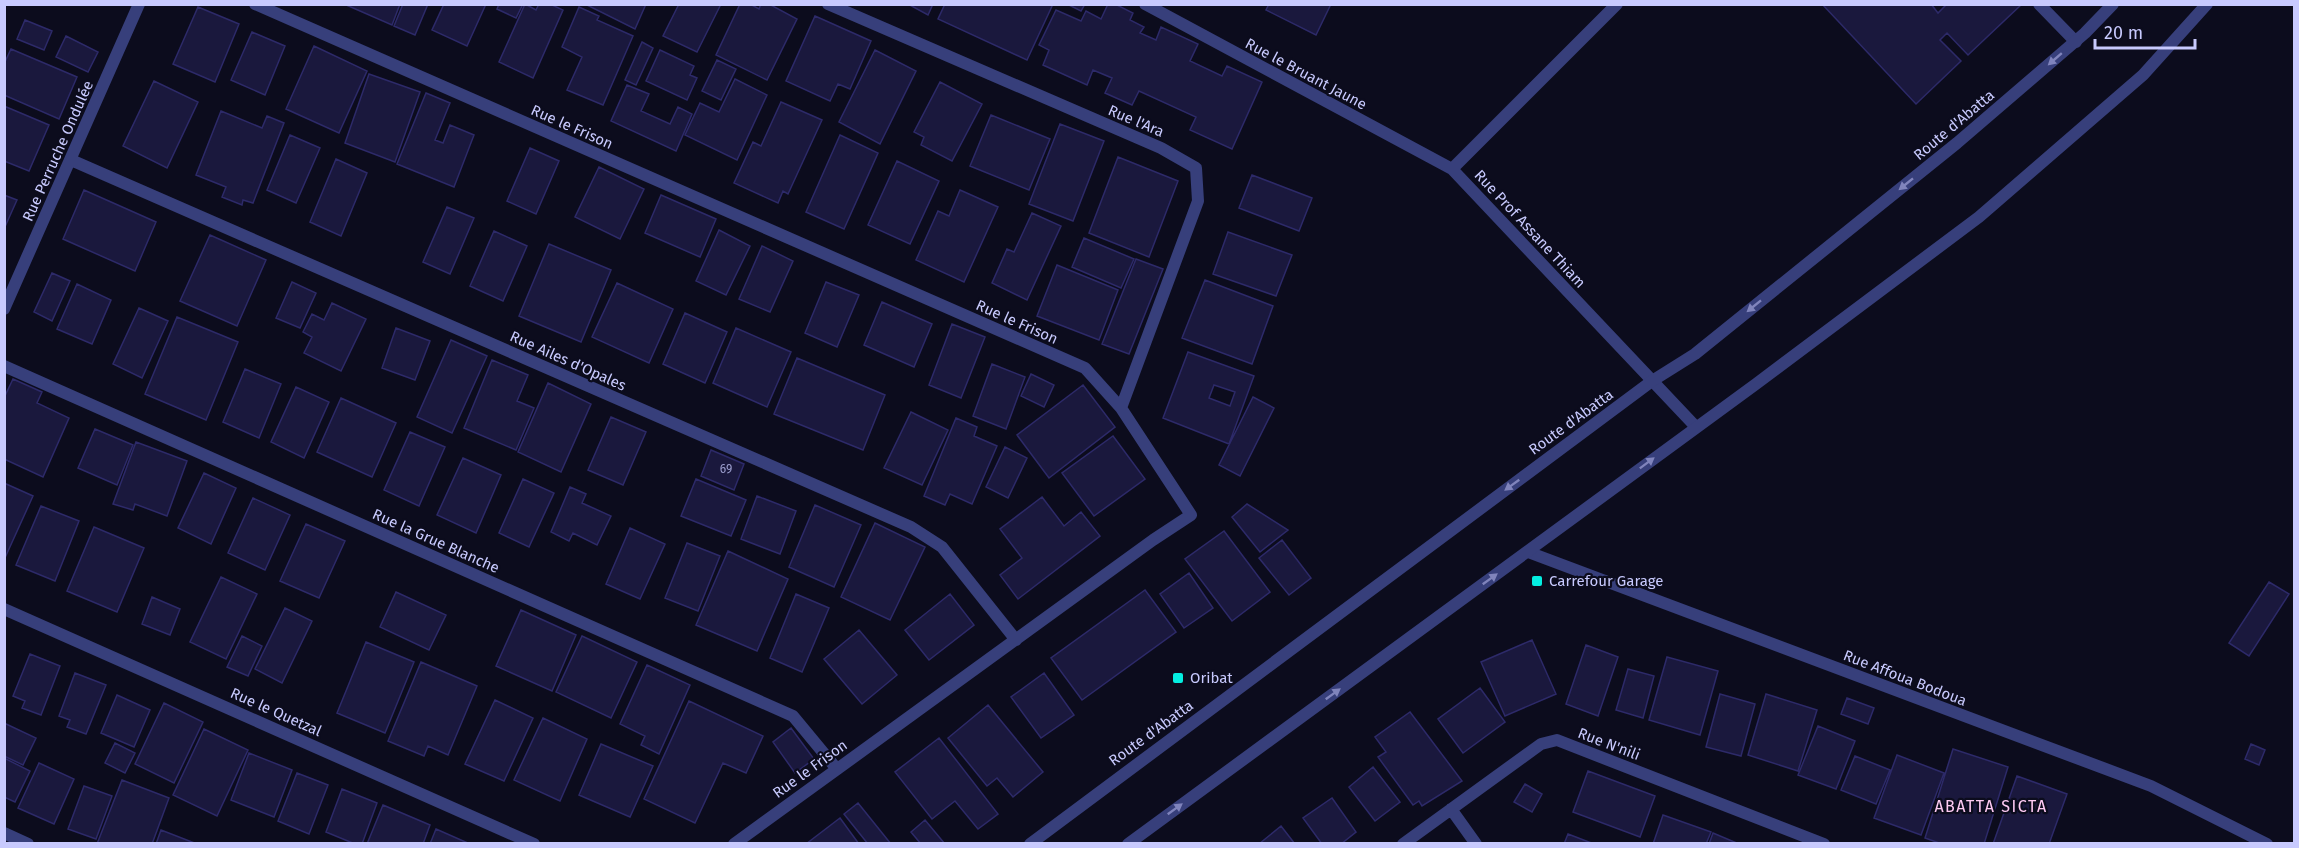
<svg xmlns="http://www.w3.org/2000/svg" width="2299" height="848" viewBox="0 0 2299 848" font-family="'Fira Sans',sans-serif">
<style>
.building{fill:#1a183d;stroke:#2d2a69;stroke-width:1.5;fill-rule:evenodd}
.lines{fill:none;stroke-linecap:round;stroke-linejoin:round}
.minor{stroke:#373f7b;stroke-width:12}
.tertiary{stroke:#373f7b;stroke-width:12}
.oneway{fill:#8084bc}
.poi-dot{fill:#04eee1;stroke:#0c0c1d;stroke-width:2}
.labels{text-anchor:middle;dominant-baseline:central;stroke-width:4.5;stroke-linejoin:round;paint-order:stroke}
.number-label{font-size:12px;fill:#9c9ece}
.street-label{font-size:15px;fill:#c8cafe;stroke:#0c0c1d}
.poi-label{font-size:15px;fill:#c8cafe;stroke:#0c0c1d;text-anchor:start}
.neighbourhood-label{font-size:16px;letter-spacing:1.5px;fill:#fecaf3;stroke:#0c0c1d}
</style>
<rect width="100%" height="100%" fill="#0c0c1d"/>
<path class="building" d="M344,4h56l-8,21z
M403,4h25l-13,31 -21,-9z
M444,4h42l-19,42 -35,-16z
M499,4h24l-7,14 -19,-9z
M525,4l11,6 3,-6h11l13,6 -30,68 -34,-16z
M585,4h61l-11,25z
M679,4h42l-24,48 -34,-16z
M740,4h10l9,5 2,-5h8l28,15 -30,61 -51,-25z
M908,4h25l-5,11z
M945,4h108l-26,56 -89,-41z
M1067,4h18l-4,7z
M1108,4h7l18,9 -3,7 14,7 -4,6 16,7 5,-13 37,17 -8,17 32,15 5,-10 35,16 -30,67 -42,-19 6,-13 -57,-26 -7,14 -27,-12 7,-15 -19,-8 -6,15 -44,-20 6,-15 -10,-5 17,-35 25,11 5,-10 15,8z
M1269,4h62l-15,31 -50,-25z
M1822,4h109l7,9 9,-9h75l-54,51 -21,-22 -7,7 21,21 -45,43z
M198,7l41,17 -24,58 -42,-18z
M579,7l20,9 -2,4 36,16 -30,69 -36,-15 15,-33 -20,-10z
M815,16l56,25 -21,48 -12,-5 -8,17 -44,-20z
M25,20l27,11 -8,19 -27,-11z
M252,32l33,14 -20,49 -34,-15z
M66,36l32,16 -10,20 -32,-15z
M642,42l11,6 -17,37 -11,-5z
M314,46l53,25 -28,62 -53,-24z
M11,49l66,28 -18,42 -55,-24v-31z
M660,50l34,16 -4,9 7,3 -10,22 -41,-19z
M875,50l41,21 -36,73 -41,-22z
M717,60l19,9 -15,31 -19,-9z
M369,74l51,18 -25,70 -50,-19z
M735,79l32,16 -30,65 -52,-25 15,-32 19,9z
M154,81l44,21 -31,66 -44,-22z
M940,82l42,22 -30,57 -31,-16 3,-8 -10,-5z
M627,85l22,9 -8,17 29,13 8,-17 14,7 -16,37 -65,-30z
M426,93l24,10 -15,37 8,3 7,-18 24,10 -20,52 -57,-23z
M781,102l41,18 -34,74 -5,-3 -5,12 -44,-20 19,-41 8,4z
M4,106l45,19 -20,46 -25,-10z
M221,111l41,17 5,-12 17,7 -31,80 -10,-3 -1,5 -20,-8 4,-10 -30,-12z
M991,115l59,24 -21,51 -59,-24z
M1060,124l44,17 -31,80 -44,-17z
M290,135l30,13 -24,55 -29,-13z
M840,135l38,18 -34,76 -38,-17z
M530,148l29,13 -23,53 -29,-13z
M1118,157l60,24 -29,76 -60,-24z
M336,159l31,14 -26,63 -31,-14z
M897,161l42,20 -29,63 -42,-19z
M599,167l45,22 -24,50 -45,-22z
M1252,175l60,23 -13,33 -60,-23z
M84,190l72,32 -21,49 -72,-32z
M960,190l38,17 -34,75 -48,-22 22,-49 11,5z
M4,195l13,5 -13,29z
M661,195l55,24 -16,38 -55,-24z
M447,207l27,11 -24,56 -27,-12z
M1032,213l29,13 -34,74 -35,-17 15,-34 7,3z
M719,230l31,16 -24,49 -30,-14z
M494,231l33,15 -24,55 -33,-15z
M1228,232l64,23 -16,41 -63,-22z
M210,235l56,25 -29,66 -57,-25z
M1084,238l50,21 -13,29 -49,-21z
M549,244l62,26 -30,72 -62,-26z
M762,246l31,15 -23,51 -31,-13z
M1136,259l27,10 -34,85 -27,-10z
M1057,265l61,25 -19,50 -62,-24z
M52,273l18,8 -18,40 -18,-9z
M1205,280l68,26 -21,58 -70,-26z
M292,282l24,11 -16,35 -24,-10z
M826,282l33,13 -22,52 -32,-14z
M617,283l56,26 -24,54 -57,-26z
M77,284l34,16 -19,44 -35,-15z
M882,302l50,22 -18,43 -50,-22z
M332,303l34,16 -25,52 -37,-18 8,-16 -9,-5 9,-18 12,6z
M139,308l29,13 -26,57 -29,-14z
M685,313l42,19 -22,51 -42,-19z
M177,317l61,25 -32,78 -61,-26z
M952,324l33,13 -24,61 -32,-13z
M396,328l34,13 -15,39 -33,-12z
M736,328l55,24 -24,55 -54,-24z
M451,340l36,16 -35,77 -35,-16z
M1188,352l66,24 -25,68 -66,-26zM1214,385l21,7 -5,14 -21,-8z
M797,358l88,37 -22,55 -89,-36z
M492,360l36,15 -11,26 17,7 -18,42 -52,-22z
M992,364l33,13 -19,52 -33,-13z
M245,369l36,15 -22,54 -36,-16z
M1031,374l23,11 -10,22 -23,-11z
M13,379l29,13 -5,11 32,15 -26,59 -39,-18v-61z
M548,383l43,21 -30,68 -43,-20z
M1083,385l32,42 -66,51 -32,-43z
M296,387l33,15 -25,56 -33,-16z
M1253,397l21,11 -34,68 -21,-11z
M341,398l55,25 -24,54 -55,-25z
M911,412l37,18 -26,55 -38,-17z
M611,417l35,15 -23,53 -35,-15z
M956,418l21,9 -3,9 23,10 -25,58 -22,-10 -5,11 -21,-9z
M95,429l38,16 -16,40 -39,-17z
M410,432l35,15 -26,59 -35,-16z
M1113,436l32,43 -51,37 -32,-43z
M136,442l51,19 -20,55 -32,-12 -2,6 -20,-6z
M1005,447l22,11 -19,40 -22,-11z
M711,450l33,14 -10,26 -33,-14z
M463,458l38,17 -25,58 -39,-18z
M204,473l32,15 -25,56 -33,-16z
M523,479l31,14 -25,54 -30,-14z
M696,479l50,21 -15,36 -50,-20z
M4,483l29,13 -29,64z
M570,487l16,7 -4,9 29,13 -14,29 -24,-12 -4,8 -18,-9z
M757,496l39,15 -16,43 -39,-15z
M1042,497l22,29 17,-14 19,24 -82,63 -18,-24 22,-17 -22,-29z
M253,498l37,17 -25,55 -37,-17z
M1247,504l41,26 -28,22 -28,-35z
M815,505l46,20 -27,62 -45,-20z
M41,506l38,15 -24,60 -39,-16z
M875,523l50,24 -35,73 -49,-23z
M306,524l39,17 -26,57 -39,-17z
M94,527l50,21 -27,64 -50,-21z
M630,528l35,16 -25,55 -34,-15z
M1224,531l46,61 -38,29 -47,-62z
M1282,540l29,38 -22,17 -30,-37z
M687,543l33,13 -22,55 -33,-13z
M728,551l60,28 -31,72 -61,-26z
M1189,573l24,35 -29,20 -24,-34z
M221,577l36,17 -31,65 -36,-17z
M2269,582l20,12 -40,62 -20,-13z
M1145,590l31,42 -94,68 -31,-42z
M396,592l50,23 -17,35 -49,-23z
M796,594l33,14 -27,64 -32,-14z
M950,594l24,31 -45,35 -24,-30z
M152,597l28,12 -10,26 -28,-11z
M285,608l27,13 -30,62 -27,-14z
M521,610l55,25 -24,56 -56,-25z
M859,630l38,45 -35,29 -38,-45z
M242,636l20,10 -14,30 -21,-9z
M582,636l55,26 -26,56 -55,-26z
M1532,640l24,54 -51,22 -24,-54z
M366,642l48,20 -29,71 -48,-20z
M1586,645l32,12 -20,59 -32,-12z
M30,654l30,12 -19,49 -19,-7 3,-7 -12,-5z
M1667,657l51,14 -18,64 -51,-15z
M421,662l56,24 -29,69 -20,-9 -4,10 -36,-15z
M647,665l43,20 -31,69 -18,-9 4,-9 -25,-12z
M1628,669l26,7 -11,42 -27,-8z
M75,673l31,12 -20,49 -19,-7 3,-7 -11,-4z
M1044,673l30,42 -33,23 -30,-41z
M1480,688l25,34 -42,31 -25,-34z
M1720,694l35,10 -14,52 -35,-9z
M1766,694l51,16 -19,61 -50,-16z
M117,695l33,15 -16,37 -33,-14z
M1847,698l27,10 -6,16 -27,-10z
M495,700l38,18 -29,63 -39,-17z
M689,701l74,35 -17,37 -23,-10 -28,60 -51,-24z
M164,703l39,19 -29,61 -39,-19z
M988,705l55,67 -30,25 -16,-19 -10,8 -39,-48z
M1410,712l52,69 -40,25 -3,-5 -6,4 -35,-48 8,-5 -11,-15z
M543,718l44,21 -27,62 -46,-21z
M4,723l32,15 -13,27 -19,-9z
M1818,726l37,15 -19,48 -38,-14z
M791,728l23,31 -19,14 -22,-31z
M204,729l44,21 -31,66 -44,-21z
M939,738l59,76 -20,15 -23,-28 -23,18 -37,-47z
M115,743l20,10 -10,20 -20,-10z
M601,744l52,22 -23,51 -51,-22z
M2251,744l14,6 -6,15 -14,-6z
M1953,749l55,18 -24,77h-42l-17,-6z
M249,753l43,17 -18,47 -43,-17z
M1897,755l47,18 -23,62 -47,-17z
M1855,756l35,14 -14,34 -35,-14z
M4,758l26,13 -15,31 -11,-5z
M39,763l35,16 -20,45 -36,-16z
M1373,767l27,35 -25,19 -26,-34z
M1588,771l67,25 -15,41 -67,-25z
M297,773l31,12 -19,49 -31,-13z
M2017,776l50,18 -18,50h-56z
M122,780l47,18 -17,46h-55z
M1525,784l17,10 -10,18 -18,-10z
M84,786l28,10 -16,43 -28,-10z
M342,789l35,14 -15,41h-7l-29,-12z
M1332,798l24,34 -15,12h-19l-19,-26z
M858,803l33,41h-23l-24,-30z
M383,805l47,20 -7,19h-56z
M1663,815l48,17 -5,12h-53z
M840,818l19,26h-53z
M925,820l20,24h-24l-10,-12z
M1281,826l14,18h-36z
M436,829l34,15h-40z
M161,830l36,14h-41z
M1713,833l26,11h-30z
M1568,834l26,10h-30z"/>
<g class="lines">
<path class="minor" d="M255,4l830,364 36,40 70,107 -38,25 -419,304
M828,4l333,144 35,20 2,33 -77,207
M1145,4l307,165
M1617,4l-165,165 244,258
M2039,4l37,38
M71,160l840,367 31,20 74,93
M4,309l135,-305
M4,366l789,350 43,52
M1528,552l623,234 116,58
M4,609l530,235
M1451,809l25,35
M4,833l24,11
M1403,844l138,-100 16,-4 267,104"/>
<path class="tertiary" d="M1030,844l622,-463 43,-27 262,-211 128,-110 28,-29
M1128,844l628,-460 223,-167 164,-142 64,-71"/>
</g>
<defs><path id="oneway-solid" d="M-6-.8H1V-3.2L6.5 0L1 3.2V.8H-6Z" transform="scale(1.5)"/></defs>
<g class="oneway">
<use href="#oneway-solid" transform="translate(2055 59) rotate(139)"/>
<use href="#oneway-solid" transform="translate(1906 184) rotate(141)"/>
<use href="#oneway-solid" transform="translate(1754 306) rotate(141)"/>
<use href="#oneway-solid" transform="translate(1647 463) rotate(-37)"/>
<use href="#oneway-solid" transform="translate(1512 485) rotate(144)"/>
<use href="#oneway-solid" transform="translate(1490 579) rotate(-36)"/>
<use href="#oneway-solid" transform="translate(1333 694) rotate(-36)"/>
<use href="#oneway-solid" transform="translate(1175 809) rotate(-36)"/>
</g>
<g class="poi-dot">
<rect x="1531" y="575" width="12" height="12" rx="3"/>
<rect x="1172" y="672" width="12" height="12" rx="3"/>
</g>
<g class="labels">
<g class="number-label">
<text x="726" y="469">69</text>
</g>
<g class="street-label">
<text transform="translate(1306 74) rotate(28)">Rue le Bruant Jaune</text>
<text transform="translate(1136 121) rotate(23)">Rue l'Ara</text>
<text transform="translate(1954 125) rotate(-40)">Route d'Abatta</text>
<text transform="translate(572 127) rotate(24)">Rue le Frison</text>
<text transform="translate(58 151) rotate(-66)">Rue Perruche Ondulée</text>
<text transform="translate(1530 229) rotate(47)">Rue Prof Assane Thiam</text>
<text transform="translate(1017 322) rotate(24)">Rue le Frison</text>
<text transform="translate(568 361) rotate(24)">Rue Ailes d'Opales</text>
<text transform="translate(1571 422) rotate(-36)">Route d'Abatta</text>
<text transform="translate(436 541) rotate(24)">Rue la Grue Blanche</text>
<text transform="translate(1905 678) rotate(21)">Rue Affoua Bodoua</text>
<text transform="translate(276 712) rotate(24)">Rue le Quetzal</text>
<text transform="translate(1151 733) rotate(-36)">Route d'Abatta</text>
<text transform="translate(1609 744) rotate(21)">Rue N'nili</text>
<text transform="translate(810 769) rotate(-36)">Rue le Frison</text>
</g>
<g class="poi-label">
<text x="1549" y="581">Carrefour Garage</text>
<text x="1190" y="678">Oribat</text>
</g>
<g class="neighbourhood-label">
<text x="1991" y="806">ABATTA SICTA</text>
</g>
</g>
<rect width="2299" height="848" fill="none" stroke="#c8cafe" stroke-width="12"/>
<path d="M2095 39v9h100v-9" fill="none" stroke="#c8cafe" stroke-width="3"/>
<text x="2104" y="39" font-size="18" fill="#c8cafe" stroke="#0c0c1d" stroke-width="4.5" paint-order="stroke">20 m</text>
</svg>
